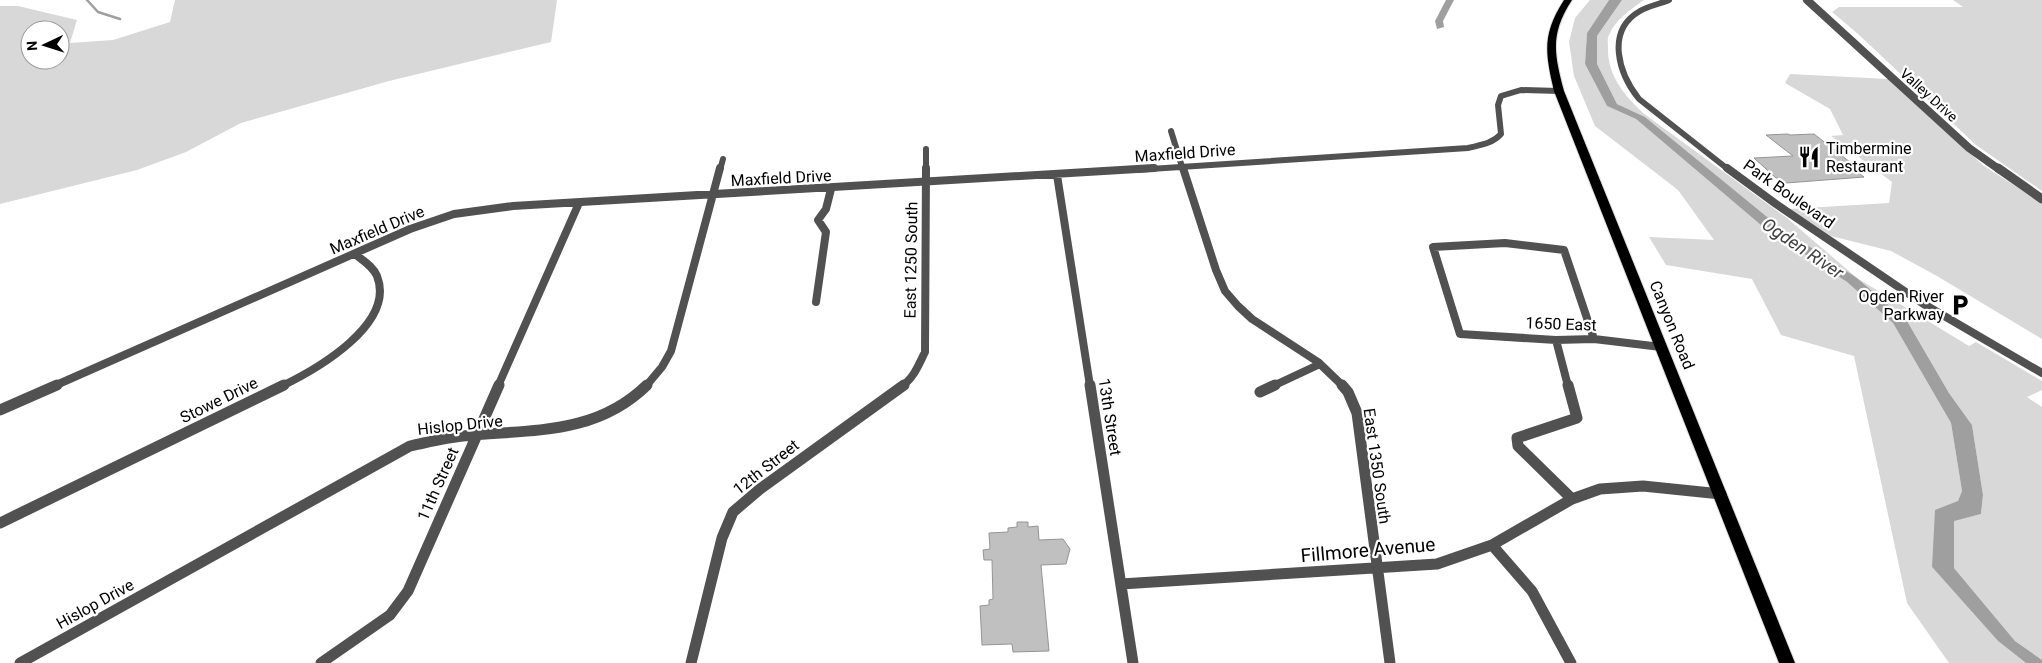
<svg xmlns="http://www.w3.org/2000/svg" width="2042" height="663" viewBox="0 0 2042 663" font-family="Roboto,sans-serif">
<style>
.green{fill:#d8d8d8;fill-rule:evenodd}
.water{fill:#9f9f9f}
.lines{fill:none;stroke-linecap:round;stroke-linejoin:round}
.stream{stroke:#9f9f9f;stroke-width:2.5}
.canal{fill:#9f9f9f;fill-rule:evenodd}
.building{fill:#c0c0c0;stroke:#959595}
.primary-casing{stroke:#dbdbdb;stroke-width:2}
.minor-far2{stroke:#515151;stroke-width:6}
.minor-far1{stroke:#515151;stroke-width:8}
.minor{stroke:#515151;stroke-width:11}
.tertiary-far1{stroke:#515151;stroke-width:8}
.tertiary{stroke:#515151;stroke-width:9}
.primary{fill:#000;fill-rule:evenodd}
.labels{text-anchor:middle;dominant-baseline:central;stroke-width:4.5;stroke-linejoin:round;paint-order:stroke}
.far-street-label{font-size:14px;fill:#000;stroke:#fff}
.poi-label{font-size:16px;fill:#000;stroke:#fff;text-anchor:start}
.street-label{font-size:16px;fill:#000;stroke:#fff}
.water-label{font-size:18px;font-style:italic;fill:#404040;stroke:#fff}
.near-street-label{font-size:19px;fill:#000;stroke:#fff}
</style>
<rect width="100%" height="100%" fill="#fff"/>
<path class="green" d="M175,0h382l-6,42 -162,39 -148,42 -55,29 -49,18 -137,34v-198h18l59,14 -7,23 43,-3 57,-18zM30,30h30v30h-30z
M1590,0h19l-22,33 -2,31 22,42 29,13 126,107 85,56 46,41 58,100 11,68 -30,76 66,74 28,22h-77l-42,-60 -53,-247 -73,-21 -29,-56 -86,-14 -17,-28 65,3 -36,-50 -83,-64 -21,-50 -5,-34 6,-24z
M1622,0h22c-13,9 -29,20 -35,35 -2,3 -1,9 -1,12 -1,28 16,48 35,66l144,105 70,60 112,68 7,-4 66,39v9l-15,7 15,10v253l-27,-19 -61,-73v-48l27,-6 2,-19 -11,-70 -23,-32 -42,-72 -50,-43 -80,-53 -132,-108 -28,-13 -20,-40v-28z
M1953,0h89v191l-66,-46 -119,-112 -25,-21 7,-5h124z
M1790,74l98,5 96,87 58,37v136l-105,-63 -46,-25 -60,-15 -42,-27 100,-6 3,-21 -61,-46 12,-1 -13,-26 -45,-26z"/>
<path class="water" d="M1609,0h13l-25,36v28l20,40 28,13 132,108 80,53 50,43 42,72 23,32 11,70 -2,19 -27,7v47l61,73 27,19v3h-16l-28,-22 -66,-74 3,-57 23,-9 4,-10 -11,-68 -58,-100 -46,-41 -85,-56 -126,-107 -29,-13 -22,-42 2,-31z"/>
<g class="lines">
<path class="stream" d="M87,0l11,12 22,7"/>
<path class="canal" d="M1446,0h8l-11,21 1,6 -7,2 -2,-8z"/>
</g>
<path class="building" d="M1788,134l2,1 24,-1 41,32h-6l15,11 -78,6 -6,-5h-4l-22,-20 39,-2 -27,-21z
M1017,522h11v5l10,-1 1,14 24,-1 7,10 -4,15 -25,1 8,86 -36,1 -1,-8 -30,1 -2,-39 9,-1v-5l4,-1 -1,-39h-8l-1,-10 7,-1 -1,-16 19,-1v-4l9,-1z"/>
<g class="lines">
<g class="primary-casing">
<path id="primary" d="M1564,0h8c-22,34 -18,53 -8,91l231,572h-16l-225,-572c-9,-38 -12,-57 10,-91z"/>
</g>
<path class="minor-far2" d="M1669,0c-9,4 -21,6 -29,11 -35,20 -21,63 -1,88l90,71
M1171,131l12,39
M720,170l3,-11
M926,170v-21
M1135,170l333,-22c12,-3 24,-4 33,-14l-3,-29 3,-9 20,-6 38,1"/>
<path class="minor-far1" d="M1183,168l33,102 9,21 13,15 14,13 66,43 25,24
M1727,168l49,36 146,99 120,70
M1057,175l33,211
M1505,243l59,7 30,89 -38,1 -96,-6 -27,-87z
M816,302l10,-70 -8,-12 8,-11 5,-20
M1594,339l67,8
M1556,340l12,46
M54,386l356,-157 44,-15 59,-8 641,-38
M282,386c35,-17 114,-62 95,-110 -4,-10 -15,-16 -22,-22
M498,386l81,-183
M646,386l16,-19 9,-16 49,-183
M902,386c12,-8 17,-22 23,-34l1,-184
M1273,386l47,-22"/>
<path class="minor" d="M1090,385l43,278
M1342,385l6,7 9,21 33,250
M1568,385l9,33 -60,20 1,8 54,53
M1260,392l15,-7
M0,410l57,-25
M0,523l284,-138
M1492,545l40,46 39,72
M1121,584l316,-20 55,-19 80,-46 28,-10 43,-3 78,8
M20,663l390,-217c18,-4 35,-8 53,-10 67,-7 132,0 184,-51
M321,663l69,-48 18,-24 91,-206
M691,663l31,-125 11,-26 27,-23 144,-104"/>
<path class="tertiary-far1" d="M1807,0l162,148 31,22"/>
<path class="tertiary" d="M1998,168l44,31"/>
<use href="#primary" class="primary"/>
</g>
<defs>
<g id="restaurant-bare" transform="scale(1.725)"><path d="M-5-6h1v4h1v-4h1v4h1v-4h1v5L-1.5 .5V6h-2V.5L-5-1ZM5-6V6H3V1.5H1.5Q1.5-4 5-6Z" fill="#000" stroke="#fff" stroke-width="2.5" paint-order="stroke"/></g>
<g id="parking-bare" transform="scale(1.725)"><path d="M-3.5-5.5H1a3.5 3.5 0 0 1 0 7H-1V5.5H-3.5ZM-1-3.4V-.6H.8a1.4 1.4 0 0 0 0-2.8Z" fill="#000" stroke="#fff" stroke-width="2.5" paint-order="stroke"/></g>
</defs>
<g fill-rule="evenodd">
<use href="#restaurant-bare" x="1809" y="157"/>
<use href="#parking-bare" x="1960" y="305"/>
</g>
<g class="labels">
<g class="far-street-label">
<text transform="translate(1929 95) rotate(42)">Valley Drive</text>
</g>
<g class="poi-label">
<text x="1826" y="148">Timbermine<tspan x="1826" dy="18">Restaurant</tspan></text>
<text x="1944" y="296" text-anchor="end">Ogden River<tspan x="1944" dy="18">Parkway</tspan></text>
</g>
<g class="street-label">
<text transform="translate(1185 153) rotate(-4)">Maxfield Drive</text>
<text transform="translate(781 178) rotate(-3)">Maxfield Drive</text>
<text transform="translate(1789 194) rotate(35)">Park Boulevard</text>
<text transform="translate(377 230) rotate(-23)">Maxfield Drive</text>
<text transform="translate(911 260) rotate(-89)">East 1250 South</text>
<text transform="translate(1561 324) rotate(2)">1650 East</text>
<text transform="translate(1672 325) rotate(68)">Canyon Road</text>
<text transform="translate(219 400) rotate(-26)">Stowe Drive</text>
<text transform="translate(1110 417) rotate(81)">13th Street</text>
<text transform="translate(460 425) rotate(-6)">Hislop Drive</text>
<text transform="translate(1377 466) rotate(82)">East 1350 South</text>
<text transform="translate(766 467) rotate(-38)">12th Street</text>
<text transform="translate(438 484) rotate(-66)">11th Street</text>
<text transform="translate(95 604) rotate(-29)">Hislop Drive</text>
</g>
<g class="water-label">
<text transform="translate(1803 248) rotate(34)">Ogden River</text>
</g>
<g class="near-street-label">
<text transform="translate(1368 550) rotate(-5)">Fillmore Avenue</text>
</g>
</g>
<g transform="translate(45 45) rotate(266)"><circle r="24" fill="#ffffff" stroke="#999999"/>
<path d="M0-4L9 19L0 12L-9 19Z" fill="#000000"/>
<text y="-8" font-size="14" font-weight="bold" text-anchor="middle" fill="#000000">N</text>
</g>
</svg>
